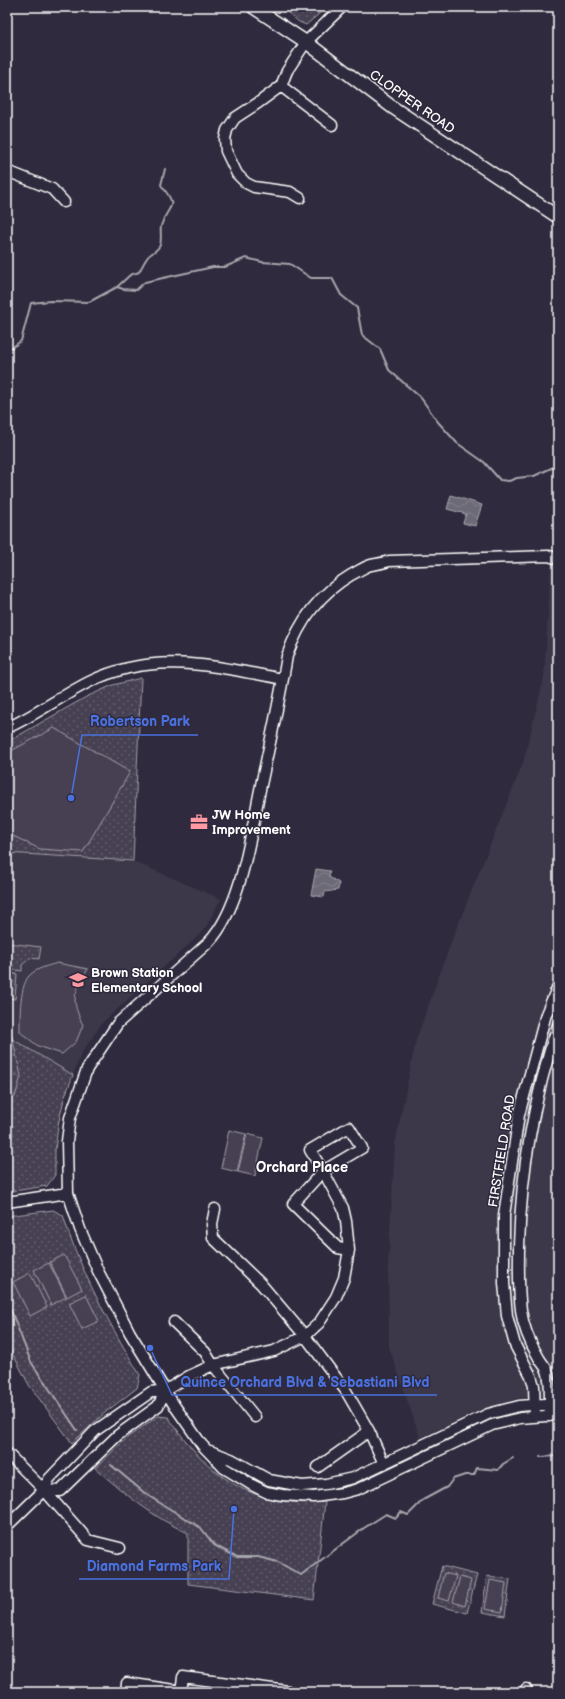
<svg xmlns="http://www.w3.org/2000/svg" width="565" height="1699" viewBox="0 0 565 1699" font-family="'Balsamiq Sans',sans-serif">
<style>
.built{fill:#3c3749}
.grass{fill:url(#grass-dots);stroke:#a2a0a8}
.forest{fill:url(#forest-firs);stroke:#a2a0a8}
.garden{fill:#464152;stroke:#a2a0a8}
.water{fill:url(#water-waves);stroke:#a7a6ad}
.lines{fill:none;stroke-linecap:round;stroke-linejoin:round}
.stream{stroke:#a7a6ad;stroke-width:2}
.minor-casing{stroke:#fff;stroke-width:13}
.major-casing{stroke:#fff;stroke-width:15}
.minor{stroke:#2f2a3d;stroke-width:10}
.major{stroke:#2f2a3d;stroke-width:12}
.labels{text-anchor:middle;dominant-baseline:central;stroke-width:3;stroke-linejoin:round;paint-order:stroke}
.street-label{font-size:13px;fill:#fff;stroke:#2f2a3d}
.poi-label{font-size:13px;font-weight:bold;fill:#fff;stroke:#2f2a3d;text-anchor:start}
.neighbourhood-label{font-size:14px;font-weight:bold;fill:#fff;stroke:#2f2a3d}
.leader{fill:none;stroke:#4a71e0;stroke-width:1.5}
.callout-dot{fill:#4a71e0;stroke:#2f2a3d;stroke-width:1.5}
.callout-label{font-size:14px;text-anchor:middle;font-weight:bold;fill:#4a71e0;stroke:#2f2a3d;stroke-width:3;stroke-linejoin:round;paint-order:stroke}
</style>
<defs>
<pattern id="grass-dots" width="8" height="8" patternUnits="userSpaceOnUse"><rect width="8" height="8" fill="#464152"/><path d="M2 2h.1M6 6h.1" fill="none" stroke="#625e6c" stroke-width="1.8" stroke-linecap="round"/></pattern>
<pattern id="forest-firs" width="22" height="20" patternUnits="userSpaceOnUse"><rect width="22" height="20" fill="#464152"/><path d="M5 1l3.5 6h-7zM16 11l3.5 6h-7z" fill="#625e6c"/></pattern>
<pattern id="water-waves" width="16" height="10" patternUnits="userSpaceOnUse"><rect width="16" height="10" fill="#6d6a77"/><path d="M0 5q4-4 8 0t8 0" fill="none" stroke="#83808b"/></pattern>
</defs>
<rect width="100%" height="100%" fill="#2f2a3d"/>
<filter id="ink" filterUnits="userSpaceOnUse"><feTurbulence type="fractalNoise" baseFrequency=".025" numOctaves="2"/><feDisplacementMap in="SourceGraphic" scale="8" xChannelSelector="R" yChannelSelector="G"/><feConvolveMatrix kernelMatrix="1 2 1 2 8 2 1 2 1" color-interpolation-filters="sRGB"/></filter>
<g filter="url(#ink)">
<path class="built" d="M551,566h7v832h-39l-39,12 -60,28 -31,-91 -1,-82 7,-121 21,-104 37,-103 70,-174 21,-86z
M7,853l126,8 88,38 -15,28 -11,12 -92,83 -22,32 -8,21 -66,-39z"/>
<path class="grass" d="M281,7h46l-21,18 -7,-3z
M141,678l-8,183 -126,-8v-111l79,-45 27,-12z
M7,943l34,4 -2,12 -9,-1 -8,7v6l-15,-2z
M7,973l10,1 -2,25 -8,-1z
M7,1036l66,39 -9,24 -6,26 -3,26v24l-8,11 -40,6z
M53,1210l10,5c17,56 47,110 77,160l-3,13 -30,23 -35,32 -43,-58 -22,-42v-127z
M158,1416l10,1c41,59 82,91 157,85l-11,98 -126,-16v-51c-36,-16 -64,-40 -93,-65l33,-31z
M442,1566l35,9 -10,38 -35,-9z
M487,1576l23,3 -5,37 -23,-4z"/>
<path class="forest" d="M7,1015l14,61 -6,21 -8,3z"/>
<path class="garden" d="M54,728l76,44 -47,80 -43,-3 -33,-16v-80z
M57,963l31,6c-14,25 -18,29 -5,56l-7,17 -14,12 -24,-8 -18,-14c0,-14 -1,-49 11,-58 7,-6 17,-8 26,-11z
M229,1130l17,4 -9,38 -16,-4z
M247,1134l16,4 -8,38 -17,-4z
M64,1255l18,34 -15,8 -17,-35z
M49,1263l17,34 -15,8 -17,-35z
M30,1273l17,34 -17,9 -17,-34z
M86,1295l13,26 -17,8 -13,-26z
M444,1573l12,3 -7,25 -11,-3z
M460,1577l11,3 -6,26 -12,-4z
M490,1580l16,3 -4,29 -17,-3z"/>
<path class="water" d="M451,495l31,10 -7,21 -12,-3 3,-9 -19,-5z
M316,869l14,2 -1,6 10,6 -1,7 -13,2 -1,5 -13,-2z"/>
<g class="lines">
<path class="stream" d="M117,287l13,-12 9,-3c3,-5 5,-10 8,-14 3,-5 11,-7 13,-13 2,-5 0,-13 1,-19 6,-22 20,-16 0,-41l4,-16
M7,351l14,-10 10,-38 19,-2 39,1 28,-15 6,2 13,1 9,-8 68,-15h12l21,-9 16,4 28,2 21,14h21l9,17 16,13 5,27 18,14 9,21 32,28 17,24 19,21 27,19 16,18 9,1 8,-3 17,-2 24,-11
M7,1300l24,62 46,68
M540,1457l18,-1
M111,1465l36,30 54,33 13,17 23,12h21l20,5 23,13 63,-47 22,-14 10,4 5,-6 7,3 15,-15 24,-13 6,-8 12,-4h9l3,-7 21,2 5,-6 10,-6"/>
<g class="minor-casing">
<path id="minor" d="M281,86l51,39
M7,172l5,1 40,16 12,13
M300,198l-10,-6 -36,-5 -8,-4 -9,-9 -11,-23 -1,-12 2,-9 8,-12 23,-15 23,-17 6,-15 19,-29 36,-35
M558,559l-9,-3 -160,5c-6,2 -12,3 -18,4 -7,2 -14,7 -20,10 -32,19 -52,46 -64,81 -7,43 -17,86 -26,129 -10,47 -19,122 -52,157l-91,81 -31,46 -17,49 -3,23 1,52 12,36 18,42 32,62 44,72 28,40 22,23 28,17 14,7 16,3 32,2 29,-4 15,-4 134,-64 28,-7 38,-3
M7,728c29,-13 54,-32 82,-46 67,-33 126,-15 194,-3
M349,1127l13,21 -39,23 -13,-21z
M7,1202l61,-9
M215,1209l-3,15 1,14 48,46 44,52 41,55 23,40 15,33
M174,1322l31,30 8,13 42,52
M535,1416l-1,-30 -3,-10 -16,-31 -8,-29 -3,-33v-68l15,-100 27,-101 12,-28
M550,1416c-1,-15 2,-31 -3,-46 -2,-4 -6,-8 -8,-12 -9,-15 -16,-31 -18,-48 -3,-21 -2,-43 -2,-64 2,-76 15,-149 39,-221
M210,1451l21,8 38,21 33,6 24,-2 27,-6 135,-64 31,-8 39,-3
M7,1453l37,37 44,50 32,8
M318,1467l51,-36
M44,1490l16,1 58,-56 40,-29 8,-16
M7,1526l37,-36 5,-11 46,-48 56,-39 15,-2 23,-14 24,-11 61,-14 31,-15 14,-13 17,-26 8,-19 5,-28 -3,-29 -3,-13 -20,-37 -30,33 45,44 11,2
M126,1692l1,-9 54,8
M181,1692l2,-15 105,14v1
M526,1692v-3"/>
</g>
<g class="major-casing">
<path id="major" d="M253,7l53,35 86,65 166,110"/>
</g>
<use href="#minor" class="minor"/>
<use href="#major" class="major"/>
</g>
</g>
<defs>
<g id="office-bare" transform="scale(1.38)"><path d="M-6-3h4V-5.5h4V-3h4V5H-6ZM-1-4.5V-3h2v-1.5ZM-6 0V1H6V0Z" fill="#ff9aa2" stroke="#2f2a3d" stroke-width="2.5" paint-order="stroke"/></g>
<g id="school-bare" transform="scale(1.38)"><path d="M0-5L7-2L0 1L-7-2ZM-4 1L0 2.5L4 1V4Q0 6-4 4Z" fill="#ff9aa2" stroke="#2f2a3d" stroke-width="2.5" paint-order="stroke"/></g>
</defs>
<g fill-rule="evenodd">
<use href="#office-bare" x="199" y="822"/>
<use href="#school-bare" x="78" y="980"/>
</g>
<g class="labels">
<g class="street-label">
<text transform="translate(412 102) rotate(35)">CLOPPER ROAD</text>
<text transform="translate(502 1151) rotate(-81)">FIRSTFIELD ROAD</text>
</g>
<g class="poi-label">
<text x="212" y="815">JW Home<tspan x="212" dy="15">Improvement</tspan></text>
<text x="91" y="973">Brown Station<tspan x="91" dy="15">Elementary School</tspan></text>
</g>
<g class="neighbourhood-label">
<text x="302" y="1167">Orchard Place</text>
</g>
</g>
<path class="leader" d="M71 798L82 735H198M150 1348L172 1395H437M234 1509L229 1579H79"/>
<g class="callout-dot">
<circle cx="71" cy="798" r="4"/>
<circle cx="150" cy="1348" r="4"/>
<circle cx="234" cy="1509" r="4"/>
</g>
<g class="callout-label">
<text x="140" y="726">Robertson Park</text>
<text x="305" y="1387">Quince Orchard Blvd &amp; Sebastiani Blvd</text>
<text x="154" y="1571">Diamond Farms Park</text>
</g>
<rect width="565" height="1699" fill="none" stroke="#2f2a3d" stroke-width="24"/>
<rect x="12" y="12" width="541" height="1675" fill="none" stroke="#fff" stroke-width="1.5" filter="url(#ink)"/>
</svg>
